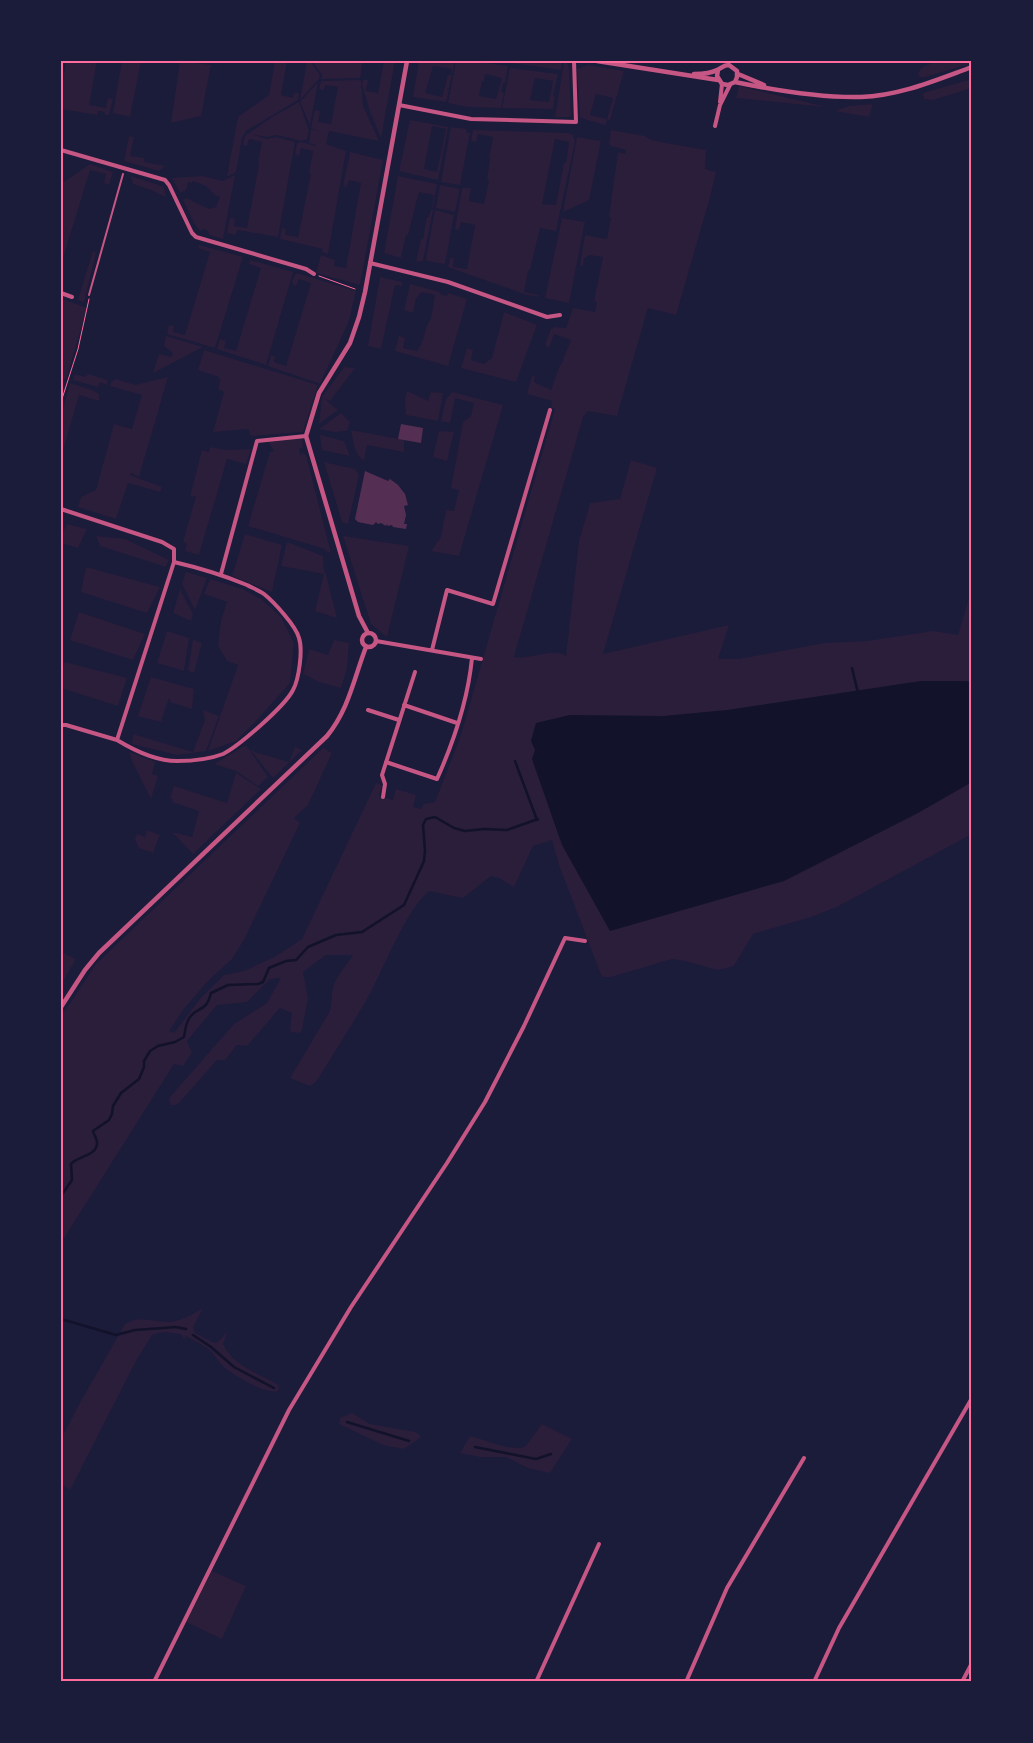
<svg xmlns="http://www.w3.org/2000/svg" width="1033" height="1743" viewBox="0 0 1033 1743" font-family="Lora,serif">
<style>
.green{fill:#2a1e3b;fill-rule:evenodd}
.water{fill:#12122b}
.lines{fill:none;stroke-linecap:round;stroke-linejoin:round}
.stream{stroke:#12122b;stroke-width:2.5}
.building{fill:#542f53}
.path{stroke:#ff6b9d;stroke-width:1}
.service{stroke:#c65784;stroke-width:2}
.minor{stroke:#c65784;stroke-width:4}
.tertiary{stroke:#c65784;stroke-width:4.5}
.neatline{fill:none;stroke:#ff6b9d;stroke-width:2}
</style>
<rect width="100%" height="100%" fill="#1b1b3a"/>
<path class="green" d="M66,61h31l-8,44 17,3 2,-10 5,1 -4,16h-4v-3l-7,-1 -1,4 -36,-6v-14z
M122,61h19l-11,56 -17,-4z
M180,61l31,4 -10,51 -30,7z
M275,61h12l-6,34 12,3 1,-5h5l-1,7 -52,31 -4,7 -6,34 -7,4h-2l11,-59 31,-22z
M307,61h3l10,14 -1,4 -19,21z
M312,61h51l-3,17 -39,1 1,-4z
M384,61h11l-14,77 -11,-26 -8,-28 1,-4h5l-2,11 12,2z
M419,61h36l-6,27 -2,1 2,1 -3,12 -33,-5zM433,66l19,3 -1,6h-3l-6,22 -17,-4z
M456,61h16l36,5 -3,17h-2l-2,9 3,1 -3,15 -34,-1 -19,-4zM485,74l17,4 -6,21 -17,-3 3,-15h2z
M497,61h59l6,1 -1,8z
M950,61h22v2l-47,14h-5l-2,-3c4,-12 20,-11 32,-13z
M564,62l3,1 2,4 2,48 -2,2h-14z
M588,65l36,6 -14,49 -3,-1 -1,6 -19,-5 -7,-3 -3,-48zM596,94l17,4 -6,21 -17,-4z
M510,68l48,6 -5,22 2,1 -2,12 -51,-1zM535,78l18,3 -4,21 -19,-2z
M972,79v9l-39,12 -9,-1 -1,-6z
M361,80l2,26 16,35 -50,-10 -3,13 20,7 -18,103 -6,-2 1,-3 -43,-10 2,-11 4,1 -1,6 13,2 13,-64h-2l4,-22 -12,-3 -2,8 -4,-2 2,-11 4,-1 15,4v-1l-7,-2 2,-14 10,3 -10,-4 4,-18 5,1 -2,11 13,2 7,-37 -13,-2 -1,5 -5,-1 2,-8z
M318,82l-8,43 -10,-23z
M739,86l87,21 -90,-9z
M299,102l10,28 -2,9 -5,2 -25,-6 -10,2 -16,-3 16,5 9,-2 19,5 -17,95 -40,-7 -3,5 -8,-2 3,-15 5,1 -1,7 13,2 12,-64 -1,-1 4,-21 -13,-3 -2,7 -4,-1 2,-9 27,-19z
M873,104l-4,13 -34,-6 14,-5z
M410,120l38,7 -10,53 -39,-9zM432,126l14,3 -9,43 -13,-3z
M451,127l16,2 -1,3 4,1 -10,52 -19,-3z
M473,130l95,3 5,2 2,7 -19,89 -16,-3 -10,42 -2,1 -4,21 14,3v2l-11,-2 -79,-28 2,-9h4l-1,9 14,2 8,-44 -14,-3 -2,8 -4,-1 7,-41h9l-2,13 15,3 5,-23 -2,-1 3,-21 -1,-1 4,-21 -15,-3 -2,8 -5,-1zM555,139l14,3 -3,21h-2l-8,42 -14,-1z
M611,130l34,6 6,4 15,3 40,7 -1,19 11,3 -7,29 -33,114 -28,-7 -31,108 -29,-5 -5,6 -69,240c16,3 40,-10 52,-1l13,-115 11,-38 30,-4 11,-39 26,8 -54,186 126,-29 -11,34h21l85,-16 43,-2 66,-10 25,4 14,-47v246l-135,73 -26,10 -58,17 -19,32 -16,4 -33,-9 -13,-2 -61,18h-7l-3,-2 -42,-110 -7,-25 -19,6 -19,41 -15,-9 -8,-2 -28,22 -34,-7c-21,17 -44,73 -57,99 -17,31 -37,61 -56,92l-6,4 -20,-8 40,-67c2,-8 1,-16 3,-24 4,-12 14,-22 20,-32h-27l-23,17 5,26 -6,32 -3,3 -7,-1 -2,-2 2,-17 -12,-5 -33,38 -10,-1 -12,15h-8l-38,43 -4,2h-4l-2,-4 1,-4 64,-73 33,-21 14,-25 -11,1 -23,23 -30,3 -30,36 5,12 -9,13 -9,-2 -113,179v-226l35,-53 227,-216 9,5 -24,52 -14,13 6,5 -56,117 -12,19 -25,23 -24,28 -14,21 5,2 26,-34 24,-24 20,-4 32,-15 26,-17 74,-156 6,2 -3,11 14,4 3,-11 20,6 -3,12 8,2 3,-5 11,-2 25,-64 95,-329 -4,-1 1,-7 -25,-7 5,-19 3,2 -1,5 17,8 9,-25h1l10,-25 -17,-6 -5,14 -4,-3 6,-16 4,-2 11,1 7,-20 22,4 2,-10 -3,-1 9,-44 -14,-2 -5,4 -1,7 -3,-1 5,-30 22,4 4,-21 -2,-1 9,-65 7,2 1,-4 -15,-4 -2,-3z
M129,136l5,1 -4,19 14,2v4l21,4 -6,5 -35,-10z
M577,137l24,4 -12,59 -26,12z
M350,152l33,8 -23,125 -44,-12 5,-18 14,5 -1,6 12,2 15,-85 -12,-3 -2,7 -4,-1z
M90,164l23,8 -4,13 -5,-2 2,-9 -16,-4 -29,95v-81z
M235,175l-12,64 -14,-4 -1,-4 -4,-2 -4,2 -6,-8 -11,-23 3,-2 23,11 7,-2 4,-10 -5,-2 -9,-9 -13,-5 -1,2 -4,-1 -2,8 -6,3 -8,-15 31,-2 20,5z
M131,176l33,11 2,10 -15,-7 -18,-6z
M398,176l39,8 -4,23h-1l2,-12 -15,-3 -11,43h-2l-5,23 -17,-5z
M440,185l20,4 -5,23 -19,-4z
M431,210h2l-10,51 -7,1 5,-23h2l4,-22h2z
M435,210l19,5 -9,49 -18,-3 -1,-2z
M562,218l23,4 -16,81 -24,-5z
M199,245l44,12 -28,91 -48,-14 2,-9 5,1 -1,6 12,3 25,-83 -12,-4z
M93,251l3,2 -12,49 -6,-2z
M250,260l43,12 -27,93 -49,-16 3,-10 6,2 -2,7 12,3 25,-83 -12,-4z
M296,273l60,18 -7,30 -29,63 -52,-18 3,-11 4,2 -1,5 12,4 25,-83 -12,-4 -3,7 -2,-1 -2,-3z
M380,277l22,5v4l-7,-1 -14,64 -13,-3z
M410,284l30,8v2l7,2 1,-3 19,6 -19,67 -53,-15 4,-15 6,2 -2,10 14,3c9,-11 6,-23 14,-32l4,-24 -14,-3 -5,7 -3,14 -9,-3z
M62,299l25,9 -21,72 -5,-4z
M504,312l33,13 -21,57 -55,-14 6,-20 6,2 -2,10 13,4 8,-6z
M166,336l37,11 -50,26 6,-19 12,3 2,-4 -9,-7z
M204,350l114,35 -15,47 -52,4 -3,-7 -35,3 11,-40 -6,-3 2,-8 -1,-4 -21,-7z
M344,367l11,1 -25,33 -6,-3 14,12 -19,14 3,-27z
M75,374l10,3 3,-3 19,6v5l-7,-3 -2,5 -25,-7z
M168,377l-29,100 -8,-4 -1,2 32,12 -2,5 -32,-9 -12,36 -38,-12 3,-10 15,-7 18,-66 18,5 10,-34 -32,-9 1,-4 5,-3 19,6z
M70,383l22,7 7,4v7l-20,-6 -18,63v-41z
M407,391l21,10 3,-9 12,1 -5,28 -32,-6 -1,-17z
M452,392l51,13 -44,151 -28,-5 10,-14 5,-27 8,1 5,-21 -8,-2 12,-66 8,-6 3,-13 -19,-5 -5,25 -9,-2 5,-22z
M341,413l9,9 -3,9 -13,1 -15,-3z
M351,430l53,10v12l-37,-7 -3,16c-10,-7 -11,-20 -13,-31z
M439,431l15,1 -7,29 -14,-4z
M320,435l24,6 6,15 -28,-6z
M302,437l1,10 -4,2 3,11 -1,-7 5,2 25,98 -5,-2 -1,-2 -77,-23 22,-74 4,-1 -7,-11z
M210,447l16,3 25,-1 -5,15 -19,-5 -28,96 -14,-4 2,-7 -4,-2 13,-46 -6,1 12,-47 7,2z
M324,462l31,7 4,6 -11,49 -6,-2z
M67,524l20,5 -9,19 -17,-5v-7z
M245,534l37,11 -10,47 -40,-16z
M96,536l29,3 44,21 -3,6h-3l-63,-20z
M343,536l66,10 -22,91 -16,-13z
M287,542l36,14 1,16 1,-1 12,47 -22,-7 9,-37 -43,-8z
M86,567l74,20 -13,26 -66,-21z
M186,572l21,6 -12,32 -13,-26z
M210,579l32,10 19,10 20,18 13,26 -4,40 -34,38 -20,20 -28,10 30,-86 -11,-4 -9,-15 3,-25 6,-19 -23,-8z
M180,589l13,25 -2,7 -18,-8z
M79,612l66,22 -12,26 -63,-20z
M167,631l22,7 -5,33 -27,-8z
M193,639l9,4 -8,30 -6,-2z
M334,640l15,3 -2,26 -6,19 -22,-6 -16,-8 6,-25 19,6z
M65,662l62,16 -9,28 -57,-18v-16z
M151,677l43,12 -2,20 -22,-7v-2l-1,-2 -8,24 -23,-6z
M203,710l16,6 -13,35 -29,4 -45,-11 1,-10 60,18 12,-32z
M246,745l22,32 -10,9 -22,-15 -22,-7z
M295,747l7,3 -29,28 -24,-30 6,4 34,10z
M130,752l25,10 -3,12 6,2 -7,23 -20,-40z
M236,773l25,16 -68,65 -21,-22 20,5 7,-26 -27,-9 1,-3 -3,-1 4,-12 53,17z
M147,830l13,5 -7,18 -14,-5 -4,-9 2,-5 8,3z
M61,952l15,7 -15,26z
M203,1308l-10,19 2,6 19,10 4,-1 10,-11 -5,13c9,21 34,29 54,40l2,3 -1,4c-12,4 -43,-15 -53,-23 -6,-5 -9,-12 -15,-18 -7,-5 -16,-10 -24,-14l-2,4 -2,-5c-11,-3 -20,-4 -30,0l-16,26 -66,129 -9,-6v-45l20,-38 44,-77c18,-11 31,1 50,-3 10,-2 20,-8 28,-13z
M352,1413l18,11 45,8 5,3v3l-16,11 -21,-4 -44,-21 1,-6z
M542,1424l30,15 -22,34 -22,-5 -22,-11h-26l-20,-4 10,-17c18,4 36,15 55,11z
M212,1571l34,15 -24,53 -36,-17z"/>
<path class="water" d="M921,681h46l5,2v99l-54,31 -134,68 -174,50 -48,-86 -30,-86 3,-9 -4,-9 5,-18 34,-8 93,1 64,-6z"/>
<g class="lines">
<path class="stream" d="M852,668l6,25
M515,761l22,59
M61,1196l11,-16 -1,-16c6,-8 27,-8 26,-22 0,-3 -3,-7 -4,-11l16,-11 3,-6 1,-8 8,-13 18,-14 5,-12v-6l6,-10 8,-5 17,-4 9,-5c1,-7 2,-15 6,-20 8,-11 16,-4 21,-24l17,-8 30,-1 5,-2 6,-14 17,-7 10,-1 12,-13 28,-12 26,-3 42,-27 20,-44 1,-10 -2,-26 3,-6 9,-2 19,11 11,3 19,-2 23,1 31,-11
M61,1319l55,16 19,-5 28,-2 12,-1 11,2
M193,1335l18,12 23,20 40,21
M347,1422l62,19
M475,1447l61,12 15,-5"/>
</g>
<path class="building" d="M401,424l22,4 -2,15 -23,-4z
M365,471l23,10 2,-2 8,6 7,9 3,11 -4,1 2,9 -2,9h3l-1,5 -13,-2 -1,-2 -4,1 -1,-2 -1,2 -5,-3 -3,1 -2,-2 -3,3 -15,-3 -3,-3z"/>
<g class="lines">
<path class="path" d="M319,276l36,13
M61,402l17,-53 11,-50"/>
<path class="service" d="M89,295l34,-121"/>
<path class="minor" d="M720,102l2,-18
M399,105l72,14 105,3 -2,-61
M715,126l5,-21 10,-20
M61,150l104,30 4,5 23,48 4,4 110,32 8,5
M370,263l78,19 99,35 13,-2
M61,293l11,4
M61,509l101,33 12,7v13l-57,178 -51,-15h-5
M221,574l36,-133 49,-5
M376,641l105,18
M432,650l15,-60 46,14 57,-194
M404,705l53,18
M368,710l31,10
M117,740c18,11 39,21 60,21 14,0 33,-2 46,-7 16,-8 62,-48 70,-64 6,-11 10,-40 6,-52 -3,-12 -25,-36 -35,-44 -5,-4 -12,-6 -17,-9 -24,-10 -47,-17 -73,-23
M386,762l51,17c17,-38 31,-80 35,-121
M383,797l2,-13 -3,-9 33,-103
M154,1682l135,-272 62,-103 96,-144 38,-61 39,-76 41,-88 20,3
M536,1682l63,-138
M686,1682l41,-94 77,-130
M814,1682l25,-54 133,-230
M962,1682l10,-19"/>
<path class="tertiary" d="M597,61l121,19
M694,74c8,0 16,0 23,-4 5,-2 6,-5 12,-5l8,6v6l-2,5 -7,3 -6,-1 -5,-8 1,-6
M738,74l26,11
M735,82c38,8 87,16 126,15 38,-1 75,-17 111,-30
M362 640a7 7 0 1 1 14 0a7 7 0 1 1-14 0Z
M368,633l-9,-17 -53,-180 13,-43 31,-50 9,-26 6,-25 42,-231
M61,1007l24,-37 14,-17 228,-217c22,-27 27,-58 39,-89"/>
</g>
<rect width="1033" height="1743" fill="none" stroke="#1b1b3a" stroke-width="125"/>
<rect x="62" y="62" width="908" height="1618" class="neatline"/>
</svg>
